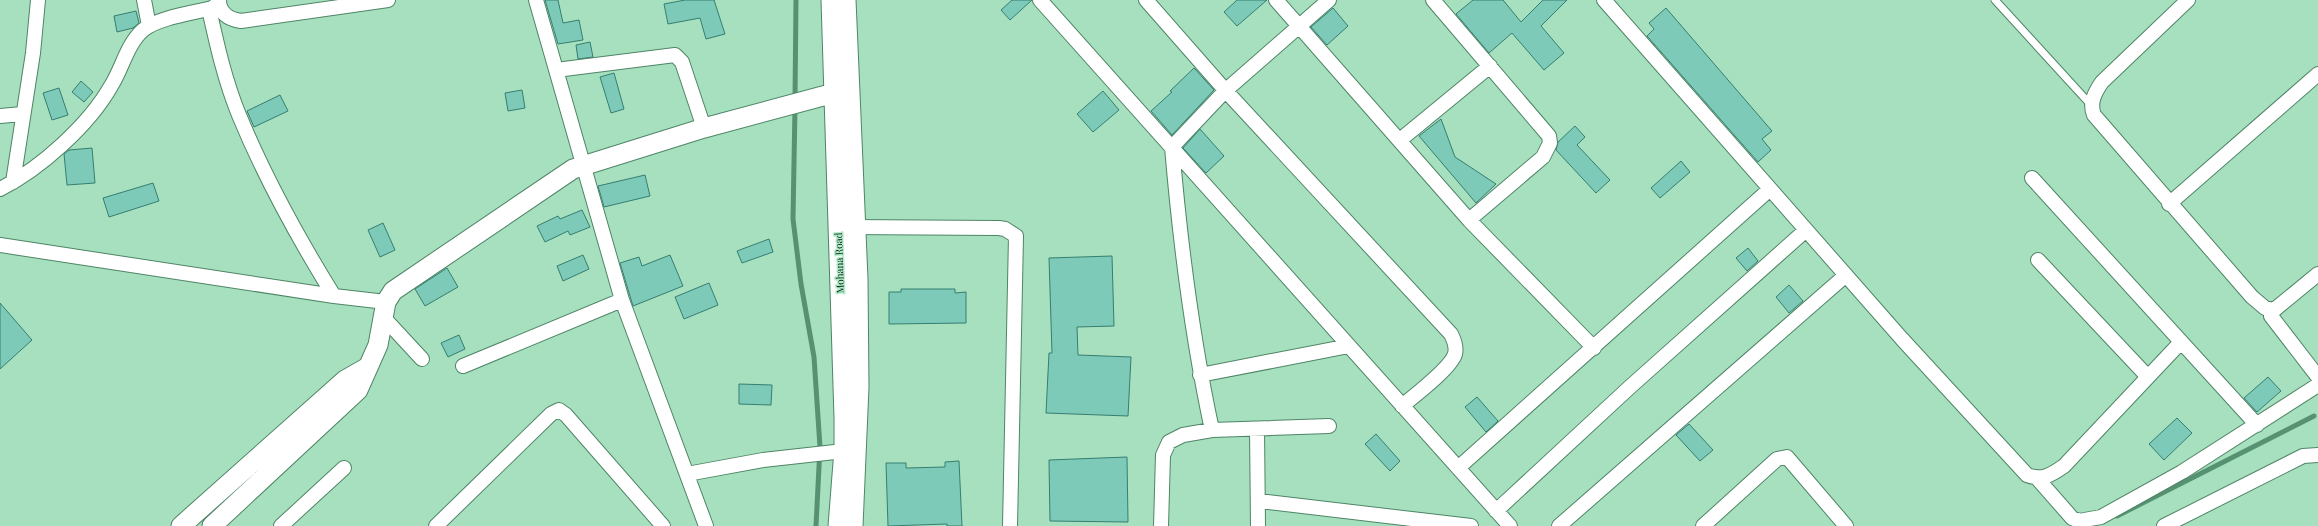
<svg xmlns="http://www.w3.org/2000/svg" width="2318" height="526" viewBox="0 0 2318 526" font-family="'Playfair Display',serif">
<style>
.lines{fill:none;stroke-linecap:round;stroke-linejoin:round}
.stream{stroke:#569271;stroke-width:5}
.building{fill:#7dcab9;stroke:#367e70}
.lane-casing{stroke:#4e8566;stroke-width:9}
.street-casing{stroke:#4e8566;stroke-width:16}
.secondary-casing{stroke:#4e8566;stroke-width:21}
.lane{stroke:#fff;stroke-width:7}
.street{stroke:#fff;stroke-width:14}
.secondary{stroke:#fff;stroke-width:19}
.labels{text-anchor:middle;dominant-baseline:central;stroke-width:3;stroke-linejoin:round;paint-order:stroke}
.street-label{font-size:10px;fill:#0a2115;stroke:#b3edcb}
</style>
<rect width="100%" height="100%" fill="#a7e0be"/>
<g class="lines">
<path class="stream" d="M795,99l1,-99
M795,107l-2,112 8,65 13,73 6,90 -4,79
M2117,516l197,-100"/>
</g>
<path class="building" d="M545,0h13l5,23 16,-3 4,20 -25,4z
M685,0h29l11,34 -19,5 -6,-21 -32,6 -4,-20z
M1012,0h20l-22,20 -9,-10z
M1237,0h30l-30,26 -13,-14z
M1473,0h30l18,22 22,-22h24l-26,26 23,27 -20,17 -32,-37 -23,20 -33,-39z
M1333,8l15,18 -21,19 -16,-18z
M1666,8l106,123 -10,8 9,11 -13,12 -111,-126 7,-7 -5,-6z
M136,11l3,12 -6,5 -16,4 -3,-16z
M590,42l3,15 -15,2 -2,-14z
M1194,68l20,22 -42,45 -21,-24 21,-19 -2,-1z
M614,73l10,36 -13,4 -11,-36z
M81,81l12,11 -9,10 -12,-10z
M59,88l9,27 -16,5 -9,-27z
M522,90l3,18 -17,3 -3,-18z
M1103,91l16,19 -26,22 -16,-18z
M280,95l8,16 -34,16 -7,-16z
M1441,119l14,38 41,27 -20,19 -57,-67z
M1575,126l10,11 -8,8 33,35 -14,13 -40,-43 2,-8z
M1200,129l24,27 -18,17 -23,-25z
M92,148l3,35 -28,2 -3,-31 5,-4z
M1681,161l9,11 -30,26 -9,-10z
M645,175l5,21 -46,11 -6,-21z
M153,183l6,18 -50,16 -6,-19z
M582,210l8,17 -20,8 -2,-4 -23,11 -8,-16 21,-10 2,3z
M383,223l12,27 -15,7 -12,-27z
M769,239l4,13 -31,11 -5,-12z
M1748,248l10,13 -11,10 -11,-13z
M583,255l6,14 -26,12 -6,-15z
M670,255l13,31 -50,20 -13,-43 19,-6 3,9z
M1112,256l2,70 -37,1 1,28 53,2 -3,59 -82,-3 3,-60h3l-3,-95z
M447,268l11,19 -33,19 -10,-17z
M709,283l9,22 -34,14 -9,-22z
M1789,285l14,16 -14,12 -13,-16z
M901,289h54v4l11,-1v31l-77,1v-32h12z
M0,303l32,37 -32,29z
M459,335l6,14 -17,8 -7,-14z
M2268,377l13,14 -24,21 -13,-14z
M739,384l33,1 -1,20 -32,-1z
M1477,397l21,24 -12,11 -21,-25z
M2177,418l15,15 -28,27 -15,-16z
M1689,424l24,26 -13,11 -24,-26z
M1376,434l24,27 -10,10 -25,-27z
M1127,457l1,65 -78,-1 -1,-61z
M959,461l3,65h-15v-2l-59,2 -2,-63h20v5l39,-1v-5z"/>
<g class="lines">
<g class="lane-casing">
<path id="lane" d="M1995,0l96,105"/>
</g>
<g class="street-casing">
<path id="street" d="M144,0l5,26
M219,0c0,13 9,19 22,21l147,-21
M536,0l86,300 84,226
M1040,0l470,526
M1146,0l79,90 226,244c3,6 6,13 4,20 -4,14 -41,42 -53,52
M1276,0l193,220 125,128
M1433,0l116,136 1,7 -7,14 -74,63
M1604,0l298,339 125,136c15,6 24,0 37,-9l117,-124
M2188,0l-86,82c-7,10 -13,21 -8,33l158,182 13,11 9,2
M209,9c8,36 16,72 30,106 26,63 59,123 95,181
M556,70l119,-15 7,7 22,66
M0,116l22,-2
M1400,140l90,-74
M2032,178l225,247
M13,182l20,-129 5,-53
M0,189c40,-20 89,-64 111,-103 11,-17 16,-42 32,-56 14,-12 50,-17 69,-22l7,-5
M2169,204l149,-130
M847,227l152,1 6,1 11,7 -6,290
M0,245l334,51 52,6
M2038,260l110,117
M2318,274l-44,36 -3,6 47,61
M384,318l38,41
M463,366l159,-66
M1200,375l149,-29
M1257,429l1,97
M1212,430c-20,-93 -32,-188 -40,-283l53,-56 104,-91
M1458,468l312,-279
M687,474l76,-14 90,-10
M2037,478l35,40 7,3 22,-4 81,-45 136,-87
M1259,501l212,25
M1496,511l135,-125 175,-156
M281,526l63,-58
M436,526l115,-112 8,-4 7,5 97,111
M1161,526l2,-71 6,-13 14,-7 29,-5 117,-4
M1559,526l287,-251
M1703,526l74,-67 10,-2 59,69
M2164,526l139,-70 15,-1"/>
</g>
<g class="secondary-casing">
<path id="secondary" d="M831,0l13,418v32l-6,76
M846,0l12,279 1,108 -6,139
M181,526l164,-146 21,-12
M212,526l146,-136 20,-45 8,-43 7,-11 180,-122 131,-41 145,-39"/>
</g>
<use href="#lane" class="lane"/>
<use href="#street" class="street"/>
<use href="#secondary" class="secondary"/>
</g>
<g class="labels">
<g class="street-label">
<text transform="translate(839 263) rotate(-92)">Mohana Road</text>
</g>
</g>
</svg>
